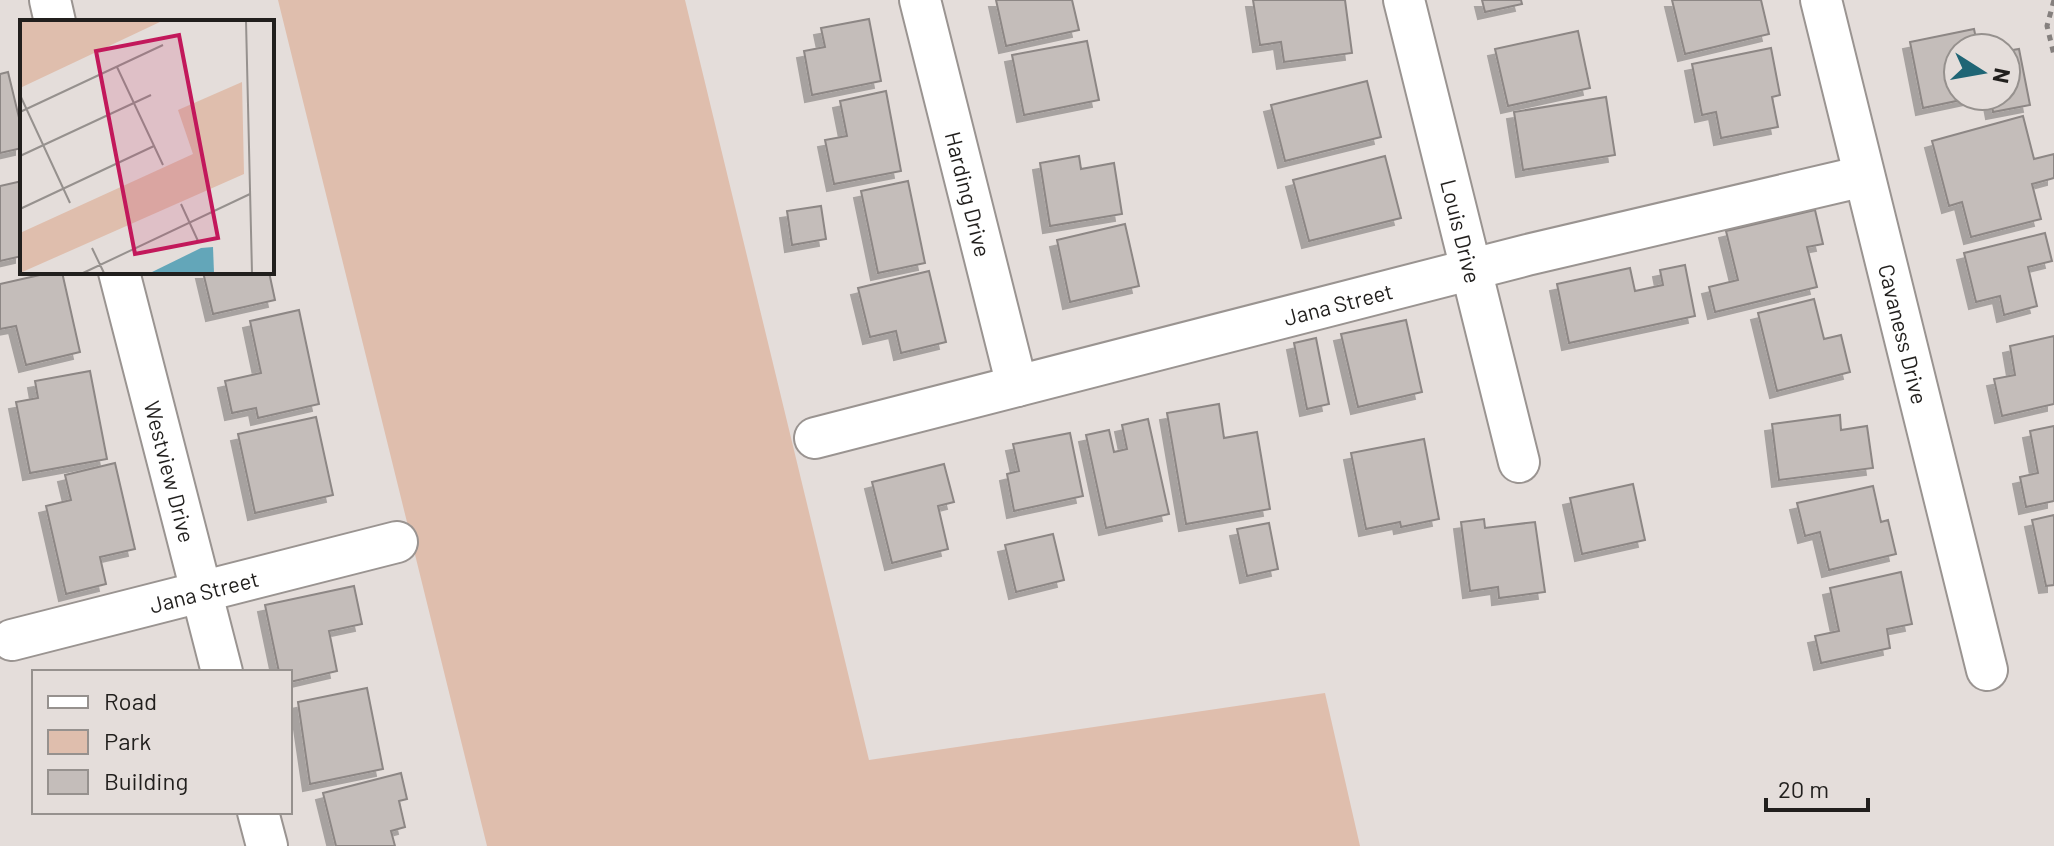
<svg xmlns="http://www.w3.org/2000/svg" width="2054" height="846" viewBox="0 0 2054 846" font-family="Barlow,sans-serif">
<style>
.green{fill:#dfbead}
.building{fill:#c4bdba;stroke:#8d8785;stroke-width:2;filter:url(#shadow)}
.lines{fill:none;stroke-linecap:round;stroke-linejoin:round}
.minor-casing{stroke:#9a9491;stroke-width:44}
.path{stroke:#85807e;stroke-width:5;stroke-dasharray:6 6;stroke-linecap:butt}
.minor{stroke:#fff;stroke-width:40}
.labels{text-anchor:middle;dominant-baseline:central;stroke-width:6;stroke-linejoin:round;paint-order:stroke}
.street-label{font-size:22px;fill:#211f1d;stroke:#e4ddda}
.inset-road{fill:none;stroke:#96918e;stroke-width:2}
.view{fill:#c2185b;fill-opacity:0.15;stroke:#c2185b;stroke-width:4}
.inset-edge{fill:none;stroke:#211f1d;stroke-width:4}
</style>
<defs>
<filter id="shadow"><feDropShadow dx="-7" dy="7" stdDeviation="0" flood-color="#0004"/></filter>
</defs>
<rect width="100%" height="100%" fill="#e4ddda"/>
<path class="green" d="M278,0h407l184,760 456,-67 35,153h-873z"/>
<path class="building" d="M996,0h76l7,30 -73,16z
M1253,0h92l7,53 -68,9 -3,-20 -21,3z
M1482,0h39l1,4 -37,8z
M1672,0h89l8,34 -84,20z
M869,19l12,62 -69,14 -8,-44 21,-4 -4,-19z
M1974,29l4,19h-20v48h22l-57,12 -13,-66z
M1578,31l12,57 -82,18 -13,-57z
M1087,41l12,59 -75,15 -12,-60z
M1771,48l9,47 -8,2 6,30 -57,11 -5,-26 -14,3 -10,-51z
M2019,49l11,56 -37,7 -3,-16h16v-45z
M8,72l14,58v18l-22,5v-79z
M1367,81l14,56 -96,24 -14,-56z
M886,91l15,80 -67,13 -9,-44 22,-4 -7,-35z
M1606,97l9,58 -92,15 -9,-58z
M2023,116l11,43 20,-5v24l-22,6 9,35 -70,18 -9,-35 -13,4 -17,-65z
M1079,156l2,13 33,-6 8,51 -72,12 -10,-63z
M1385,156l16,62 -92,23 -16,-61z
M22,181v75l-22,5v-75z
M908,181l17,82 -47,10 -17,-82z
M821,206l5,33 -34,6 -5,-34z
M1815,210l8,34 -16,3 10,40 -102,25 -6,-25 29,-7 -12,-49z
M1125,224l14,62 -69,16 -13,-62z
M2045,233l7,28 -24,6 9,39 -33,9 -4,-19 -24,6 -12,-49z
M1685,265l10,51 -126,27 -12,-59 73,-16 5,23 28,-6 -3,-15z
M929,271l17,71 -45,11 -5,-22 -26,6 -12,-49z
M53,272h9l18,80 -54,13 -10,-39 -16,3v-45z
M203,272h66l6,28 -62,14z
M1814,299l10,40 17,-4 9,37 -73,19 -19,-78z
M299,310l20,94 -61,14 -2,-10 -24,5 -7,-32 36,-8 -11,-52z
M1406,320l16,72 -64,15 -17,-73z
M2054,336v68l-52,12 -8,-37 21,-4 -5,-29z
M1316,338l13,66 -22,5 -13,-66z
M90,371l17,88 -77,14 -14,-71 22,-4 -3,-17z
M1219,404l5,34 33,-6 13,77 -84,15 -19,-111z
M1840,415l1,15 26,-4 6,42 -94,12 -7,-56z
M316,417l17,78 -78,18 -17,-79z
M1148,419l21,95 -63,14 -20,-93 23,-5 5,22 13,-3 -5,-24z
M2054,426v75l-28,6 -6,-30 18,-4 -8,-42z
M1070,433l13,63 -69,15 -7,-37 12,-3 -6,-27z
M1424,439l15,80 -38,8 -1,-5 -34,7 -15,-76z
M115,463l20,86 -35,8 6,27 -40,10 -20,-88 25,-6 -6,-25z
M944,464l10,38 -16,4 10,43 -56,14 -20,-81z
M1633,484l12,56 -63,14 -12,-56z
M1873,486l8,36 7,-2 8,34 -67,16 -9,-38 -15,4 -8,-33z
M2054,515v70l-8,1 -14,-66z
M1484,519l1,9 50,-6 10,70 -46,6 -1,-11 -28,4 -9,-69z
M1269,523l9,46 -31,7 -10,-47z
M1053,534l11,46 -48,12 -11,-47z
M1901,572l11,52 -25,5 3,19 -69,15 -6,-27 24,-5 -9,-43z
M354,586l8,38 -33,7 8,40 -47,11v-10h-11l-14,-67z
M367,688l16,81 -73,15 -12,-82z
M401,773l6,26 -8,2 6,26 -14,4 4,15h-59l-13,-53z"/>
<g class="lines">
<g class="minor-casing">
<g id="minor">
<path d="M50,0l5,22"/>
<path id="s1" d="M920,0l97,386"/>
<path id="s2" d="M1404,0l115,462"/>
<path id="s3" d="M1821,0l166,670"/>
<path id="s4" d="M119,272l103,400"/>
<path id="s5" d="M815,438l712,-183 337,-79"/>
<path id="s6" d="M12,640l385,-98"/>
<path d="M258,812l9,34"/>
</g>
</g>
<path class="path" d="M2054,0l-7,26 7,29"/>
<use href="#minor" class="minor"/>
</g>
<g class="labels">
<g class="street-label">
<text stroke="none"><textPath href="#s1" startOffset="200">Harding Drive</textPath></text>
<text stroke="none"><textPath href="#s2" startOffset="238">Louis Drive</textPath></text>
<text stroke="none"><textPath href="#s5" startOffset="540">Jana Street</textPath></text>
<text stroke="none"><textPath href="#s3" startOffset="344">Cavaness Drive</textPath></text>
<text stroke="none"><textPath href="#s4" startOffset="206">Westview Drive</textPath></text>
<text stroke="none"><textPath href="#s6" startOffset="198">Jana Street</textPath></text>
</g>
</g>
<g transform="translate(20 20)">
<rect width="254" height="254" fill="#e4ddda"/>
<path d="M0,1h142l-142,67zM222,62l2,92 -224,99v-40l173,-79 -15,-44z" fill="#dfbead"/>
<path d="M193,227l1,26h-64l51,-25z" fill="#63a6b9"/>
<path class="inset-road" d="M226,1l6,252M97,47l46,98M0,75l50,108M0,92l143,-67M0,136l131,-61M161,184l17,37M0,189l134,-63M72,228l12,25M63,253l167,-79"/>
<path class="view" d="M159,15l39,203 -83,16 -39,-203z"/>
<rect width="254" height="254" class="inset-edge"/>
</g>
<rect x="32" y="670" width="260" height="144" fill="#e4ddda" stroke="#96918e" stroke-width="2"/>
<rect x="48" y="696" width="40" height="12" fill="#ffffff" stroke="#96918e" stroke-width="2"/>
<text x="104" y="710" font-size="24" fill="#211f1d">Road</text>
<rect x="48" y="730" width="40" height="24" fill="#dfbead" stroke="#96918e" stroke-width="2"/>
<text x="104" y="750" font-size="24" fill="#211f1d">Park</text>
<rect x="48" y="770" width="40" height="24" fill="#c4bdba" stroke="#96918e" stroke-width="2"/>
<text x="104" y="790" font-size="24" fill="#211f1d">Building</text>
<g transform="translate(1982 72) rotate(101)"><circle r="38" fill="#e4ddda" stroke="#96918e" stroke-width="2"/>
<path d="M0-6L14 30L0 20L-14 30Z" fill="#1f6575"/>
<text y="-12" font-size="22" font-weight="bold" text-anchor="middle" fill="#211f1d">N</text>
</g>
<path d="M1766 798v12h102v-12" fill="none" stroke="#211f1d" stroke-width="4"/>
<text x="1778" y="798" font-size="24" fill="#211f1d" stroke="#e4ddda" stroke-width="6" paint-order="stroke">20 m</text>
</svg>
